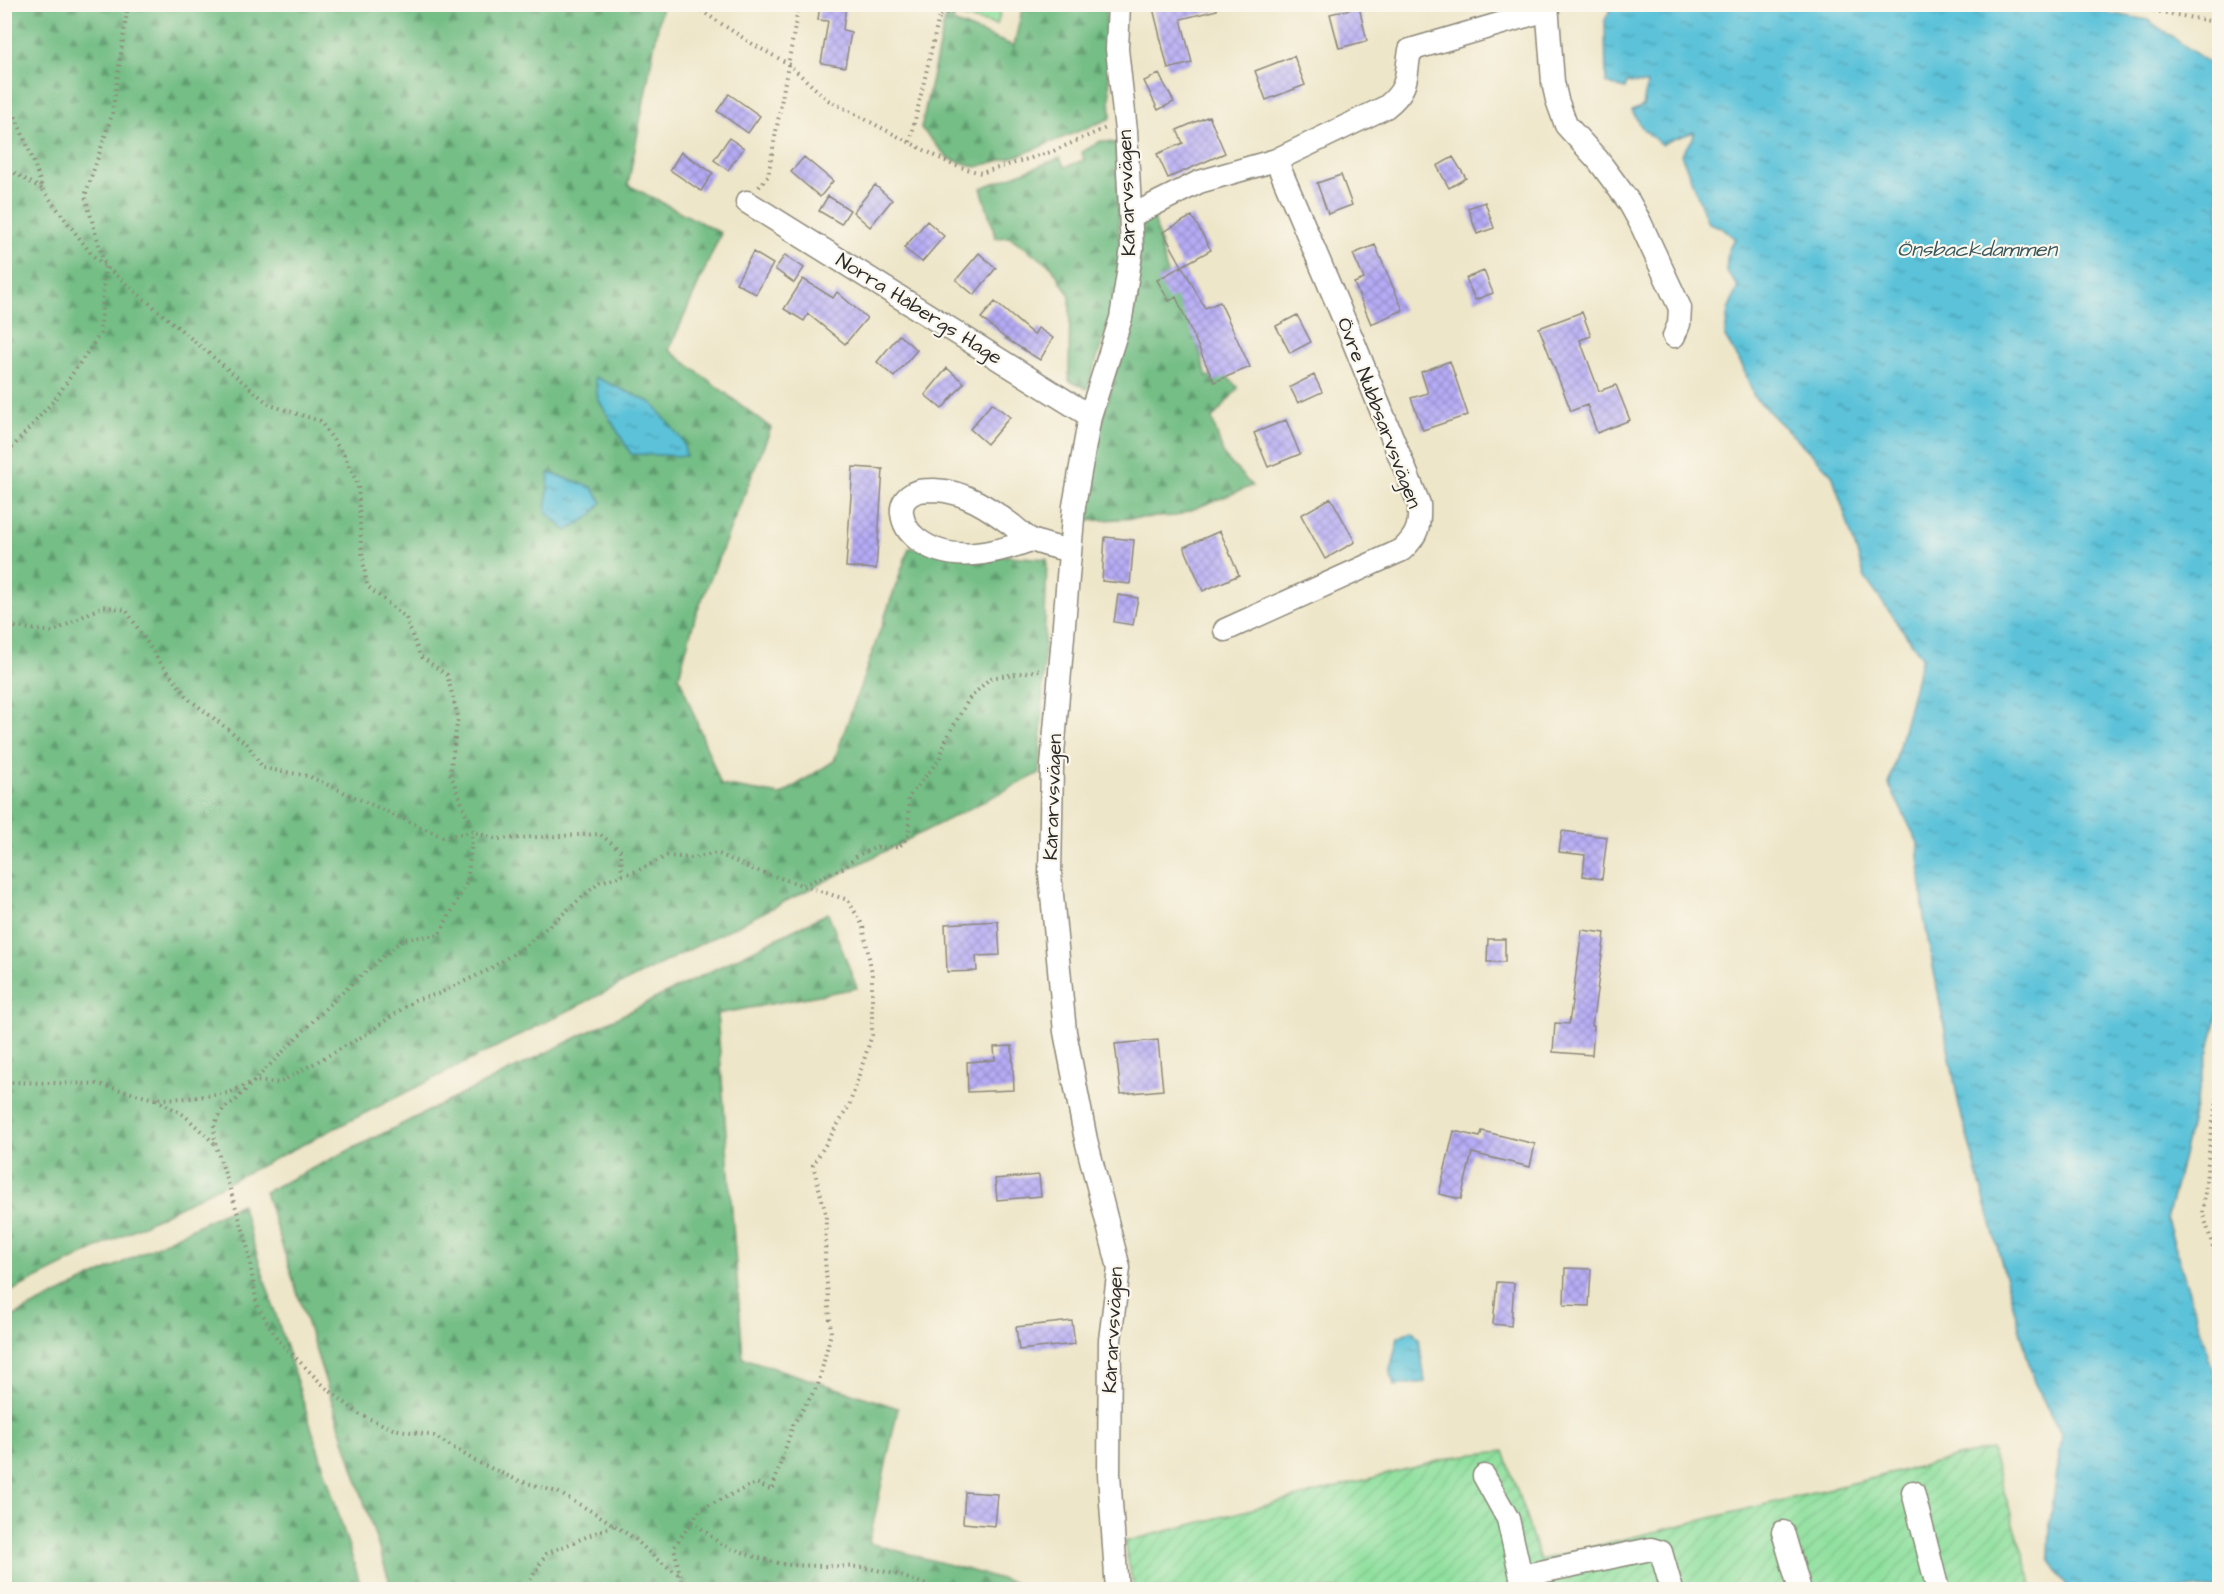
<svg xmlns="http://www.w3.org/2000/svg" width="2224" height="1594" viewBox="0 0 2224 1594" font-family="'Architects Daughter',sans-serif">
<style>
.green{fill:#90e09f;stroke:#5e8665;stroke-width:1.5}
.forest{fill:url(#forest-firs);stroke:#507458;stroke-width:1.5}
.garden{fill:url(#garden-furrows);stroke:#5e8665;stroke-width:1.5}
.water{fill:url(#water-ripples);stroke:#437682;stroke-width:1.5}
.building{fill:url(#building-cross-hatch)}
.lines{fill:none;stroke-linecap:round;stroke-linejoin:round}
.minor-casing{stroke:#8c887a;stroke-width:25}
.path{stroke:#8c887a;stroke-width:4;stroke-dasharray:1.5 4.5;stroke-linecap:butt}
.minor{stroke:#fff;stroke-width:22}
.labels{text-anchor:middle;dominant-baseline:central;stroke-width:4.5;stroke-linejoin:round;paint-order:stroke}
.street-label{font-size:20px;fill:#2b2b2b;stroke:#fbf7ec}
.water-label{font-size:21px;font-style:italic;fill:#39585f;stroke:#fbf7ec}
</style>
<defs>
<pattern id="forest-firs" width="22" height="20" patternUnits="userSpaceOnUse" patternTransform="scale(1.5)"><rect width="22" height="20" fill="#74be86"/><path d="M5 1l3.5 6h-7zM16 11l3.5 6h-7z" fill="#5f9b6e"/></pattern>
<pattern id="garden-furrows" width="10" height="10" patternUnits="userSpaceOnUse" patternTransform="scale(1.5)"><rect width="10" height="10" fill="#90e09f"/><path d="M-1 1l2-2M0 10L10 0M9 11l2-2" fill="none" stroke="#7cc089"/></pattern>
<pattern id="water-ripples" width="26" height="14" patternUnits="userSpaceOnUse" patternTransform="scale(1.5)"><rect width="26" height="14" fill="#5bc2d9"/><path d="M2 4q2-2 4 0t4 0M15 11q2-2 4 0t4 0" fill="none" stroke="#4b9eb0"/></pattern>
<pattern id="building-cross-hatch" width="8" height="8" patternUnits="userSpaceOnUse" patternTransform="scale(1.5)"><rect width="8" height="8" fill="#b6acf6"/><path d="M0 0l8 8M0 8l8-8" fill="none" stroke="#948cc7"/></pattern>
</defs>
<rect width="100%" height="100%" fill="#fbf7ec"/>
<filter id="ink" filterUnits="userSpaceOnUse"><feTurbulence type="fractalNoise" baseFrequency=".0167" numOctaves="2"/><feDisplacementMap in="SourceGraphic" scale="12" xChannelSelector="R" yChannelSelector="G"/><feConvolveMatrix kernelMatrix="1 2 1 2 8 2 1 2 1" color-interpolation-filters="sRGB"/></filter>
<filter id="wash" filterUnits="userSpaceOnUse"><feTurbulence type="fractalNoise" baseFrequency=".008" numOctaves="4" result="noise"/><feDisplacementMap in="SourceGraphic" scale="24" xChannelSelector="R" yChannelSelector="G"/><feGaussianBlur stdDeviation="1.35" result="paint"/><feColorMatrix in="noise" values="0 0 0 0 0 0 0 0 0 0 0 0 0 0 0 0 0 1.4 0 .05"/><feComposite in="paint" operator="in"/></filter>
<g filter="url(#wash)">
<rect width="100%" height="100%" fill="#eee6c9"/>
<path class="green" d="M958,5v-1l44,1 -5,20 -42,-10z"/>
<path class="forest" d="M5,5h657l-34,180 93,48 -52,117 102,78 -76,189 -16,59 42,109 60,10 53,-34 75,-213 138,11 -7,214 -1028,518 -7,-4 -1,-376 4,-16 -4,-1z
M948,5h7l-2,17 61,24 9,-41h85l-2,7 5,106 -91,37 -44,12 -28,-9 -27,-30z
M1101,141l15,2 5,142 -34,104 -18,-8 1,-85 -18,-29 -42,-30 -14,1 -15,-50 79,-30 5,9 19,-7 -2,-8z
M1154,217l13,56 16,21 24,83 16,-5 15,16 -26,31 12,37 28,30 -76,30 -93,5 4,-47 49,-173 5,-82z
M828,913l29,75 -140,26 26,344 155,50 -29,135 169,46h-646l-127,-397z
M241,1204l121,385h-357l-1,-119 2,-4 -2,-2 1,-149 5,3z"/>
<path class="garden" d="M1991,1449l43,140h-900l-10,-47 334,-86 46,-5 36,109z"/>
<path class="water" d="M1611,5h453l84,15 71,50 1,935 -53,215 52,171v198h-151l-19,-31 1,-34 12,-88 -28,-54 -75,-276 -35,-188 -6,-75 -29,-58 33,-128 -57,-79 -33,-104 -78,-77 -12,-32 -17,-28 3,-27 10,-24 -12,-14 2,-22 7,-11 -14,-12 -13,-4 -27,-69 12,-15 1,-7 -26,9 -6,4 -19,-16 -11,-18 11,-5 4,-22 -20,-1 -2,6 -19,-6 -1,-63 6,-11z
M595,377l57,26 31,38 3,15 -55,-2 -33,-55z
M549,473l43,14 10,15 -11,14 -24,15 -21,-19z
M1412,1330l7,8 6,44 -31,4 -4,-16 8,-33z"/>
<g id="blocks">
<path class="building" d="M820,4l26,2 -3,24 8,2 -6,35 -24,-4 7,-42 -10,-1z
M1152,4h64l1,6 -36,9 11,44 -24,6z
M1359,7l8,34 -28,7 -9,-34z
M1294,56l11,29 -39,15 -11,-29z
M1159,74l15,28 -16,8 -14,-29z
M729,94l31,22 -12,17 -31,-22z
M1209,116l16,37 -57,25 -11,-24 26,-11 -6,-13z
M729,138l15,10 -16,22 -14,-10z
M681,152l32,21 -12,18 -31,-21z
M804,157l29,24 -13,16 -29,-25z
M1453,157l13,21 -17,10 -12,-22z
M1341,175l11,30 -24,9 -11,-31z
M875,185l17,15 -22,27 -17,-15z
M828,196l22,14 -9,14 -22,-13z
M1485,202l9,26 -17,6 -9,-26z
M1192,216l19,34 -29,16 -19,-34z
M927,221l17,15 -22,26 -18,-14z
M1375,245l28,65 -32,14 -17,-41 10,-4 -11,-25z
M753,252l20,12 -17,30 -20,-11z
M979,253l17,15 -22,27 -18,-15z
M785,255l19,13 -10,15 -19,-14z
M1182,266l23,42 15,-6 30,65 -36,15 -38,-85 -7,4 -12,-21z
M1484,271l9,22 -18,7 -9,-22z
M803,279l30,19 4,-6 30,26 -22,26 -37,-30 -4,7 -20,-12z
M995,302l39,33 4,-7 15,10 -13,22 -35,-22 -24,-20z
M1582,312l9,24 -11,4 19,51 17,-6 14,35 -33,13 -10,-28 -16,6 -32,-83z
M1297,315l14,27 -21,11 -14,-27z
M899,335l18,15 -23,27 -17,-15z
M1450,361l18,54 -45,15 -12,-32 17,-5 -7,-21z
M947,368l17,15 -22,26 -17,-14z
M1314,375l8,17 -24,11 -8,-16z
M992,403l18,14 -23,27 -17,-15z
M1286,420l14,34 -32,13 -14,-34z
M853,467l30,2 -7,100 -30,-2z
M1331,498l24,44 -30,17 -24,-44z
M1220,531l19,44 -36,16 -19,-44z
M1105,537l29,3 -4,44 -28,-3z
M1118,595l20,3 -5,27 -19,-3z
M1562,831l45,6 -5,42 -19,-3 2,-21 -26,-3z
M998,921l2,34 -24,1 1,15 -30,1 -2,-48z
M1582,930l23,3 -13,93h2l-2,29 -39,-3 2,-29 14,1z
M1488,939h17v23h-18z
M1158,1040l5,50 -42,4 -6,-50z
M1012,1046l2,44 -46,2 -1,-30 28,-2 -1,-13z
M1454,1131l26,6 2,-6 53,13 -5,23 -58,-14 -11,46 -22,-5z
M1039,1175l2,21 -44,4 -2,-21z
M1565,1268l26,1 -2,37 -25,-1z
M1497,1282l17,1 -3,43 -18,-2z
M1072,1321l3,23 -56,6 -3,-23z
M965,1492l33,2 -3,32 -32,-3z"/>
</g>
</g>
<g filter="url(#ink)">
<use href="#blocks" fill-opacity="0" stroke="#8c887a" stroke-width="1.5"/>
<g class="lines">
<g class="minor-casing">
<path id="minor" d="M1547,4l6,78 4,18 9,25 32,35 31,42 11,20 40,86 -1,16 -5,12
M747,202l343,214
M1131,216l68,-34 77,-22 110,-53c24,-19 19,-30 24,-57l137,-40
M1031,540c-35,13 -81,25 -114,-1 -9,-7 -14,-16 -15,-26 -1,-8 3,-15 10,-19 6,-4 15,-4 22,-4 31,1 55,18 78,35 6,5 12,11 18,14 12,6 27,8 40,12
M1225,630l177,-80c16,-15 18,-24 17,-46l-65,-161 -78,-183
M1484,1476l24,43 16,71
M1913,1492l25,98
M1783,1532l17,58
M1521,1576l130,-27 10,3 11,38
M1117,1590l-8,-116 1,-134 9,-72 -33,-128 -21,-108 -15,-158 2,-108 22,-260 16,-90 31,-98 11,-70 -6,-117 -9,-82 2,-45"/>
</g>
<path class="path" d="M691,4l63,41 33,18 41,37 125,65 28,8 70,-21 55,-24
M2118,4l102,19
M940,15l16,-5
M4,103l10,10 19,47 10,30 49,65 178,150 50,16 24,34 14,30 3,61 6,40 39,32 14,38 27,19 11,42 -8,56 23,59 24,7 103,-5 21,17 1,25
M910,142l32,-138
M4,167l38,22
M759,187l9,-11 31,-172
M4,457l51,-58 45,-65 5,-68 -20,-70 27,-81 16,-111
M4,622l11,5 38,5 50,-26 23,4 31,48 33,42 57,44 16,24 45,8 135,61 30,-5 -6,50 -28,53 -36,4 -66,58 -83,84 -26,12 -38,5 -36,1 -56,-15 -94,-2
M803,885l42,-18 13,-12 19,-8h22l10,-12 -1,-37 31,-38 8,-23 22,-38 21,-21 50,-8
M2220,1086l-9,45 -8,82 17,58
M156,1099l28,16 30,28
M692,1521l30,24 33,12 31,8 77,2 32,7 46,16
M678,1574l-23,-16 -20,-19 -35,-23 -43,-24 -40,-12 -40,-18 -43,-26 -41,-7 -34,-15 -35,-28 -46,-46 -21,-35 -11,-66 -31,-96 -1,-18 9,-16 13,-9 18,-19 25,2 86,-48 50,-35 23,-6 50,-24 36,-23 76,-65 37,-11 30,-15 27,2 23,-5 35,16 96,31 15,26 9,47v62l-23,71 -36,59 13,50 -1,45 6,73 -13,52 -25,40 -21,65 -16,-7 -55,26 -27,38 9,43
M524,1590l22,-36 68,-29"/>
<use href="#minor" class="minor"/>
</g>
</g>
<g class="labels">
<g class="street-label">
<text transform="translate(1127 193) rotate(-92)">Kårarvsvägen</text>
<text transform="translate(919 309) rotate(32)">Norra Håbergs Hage</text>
<text transform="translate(1379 413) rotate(69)">Övre Nubbsarvsvägen</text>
<text transform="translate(1053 797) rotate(-88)">Kårarvsvägen</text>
<text transform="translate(1113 1330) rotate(-87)">Kårarvsvägen</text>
</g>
<g class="water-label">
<text x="1977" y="249">Önsbackdammen</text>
</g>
</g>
<rect width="2224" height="1594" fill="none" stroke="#fbf7ec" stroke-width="24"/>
</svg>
